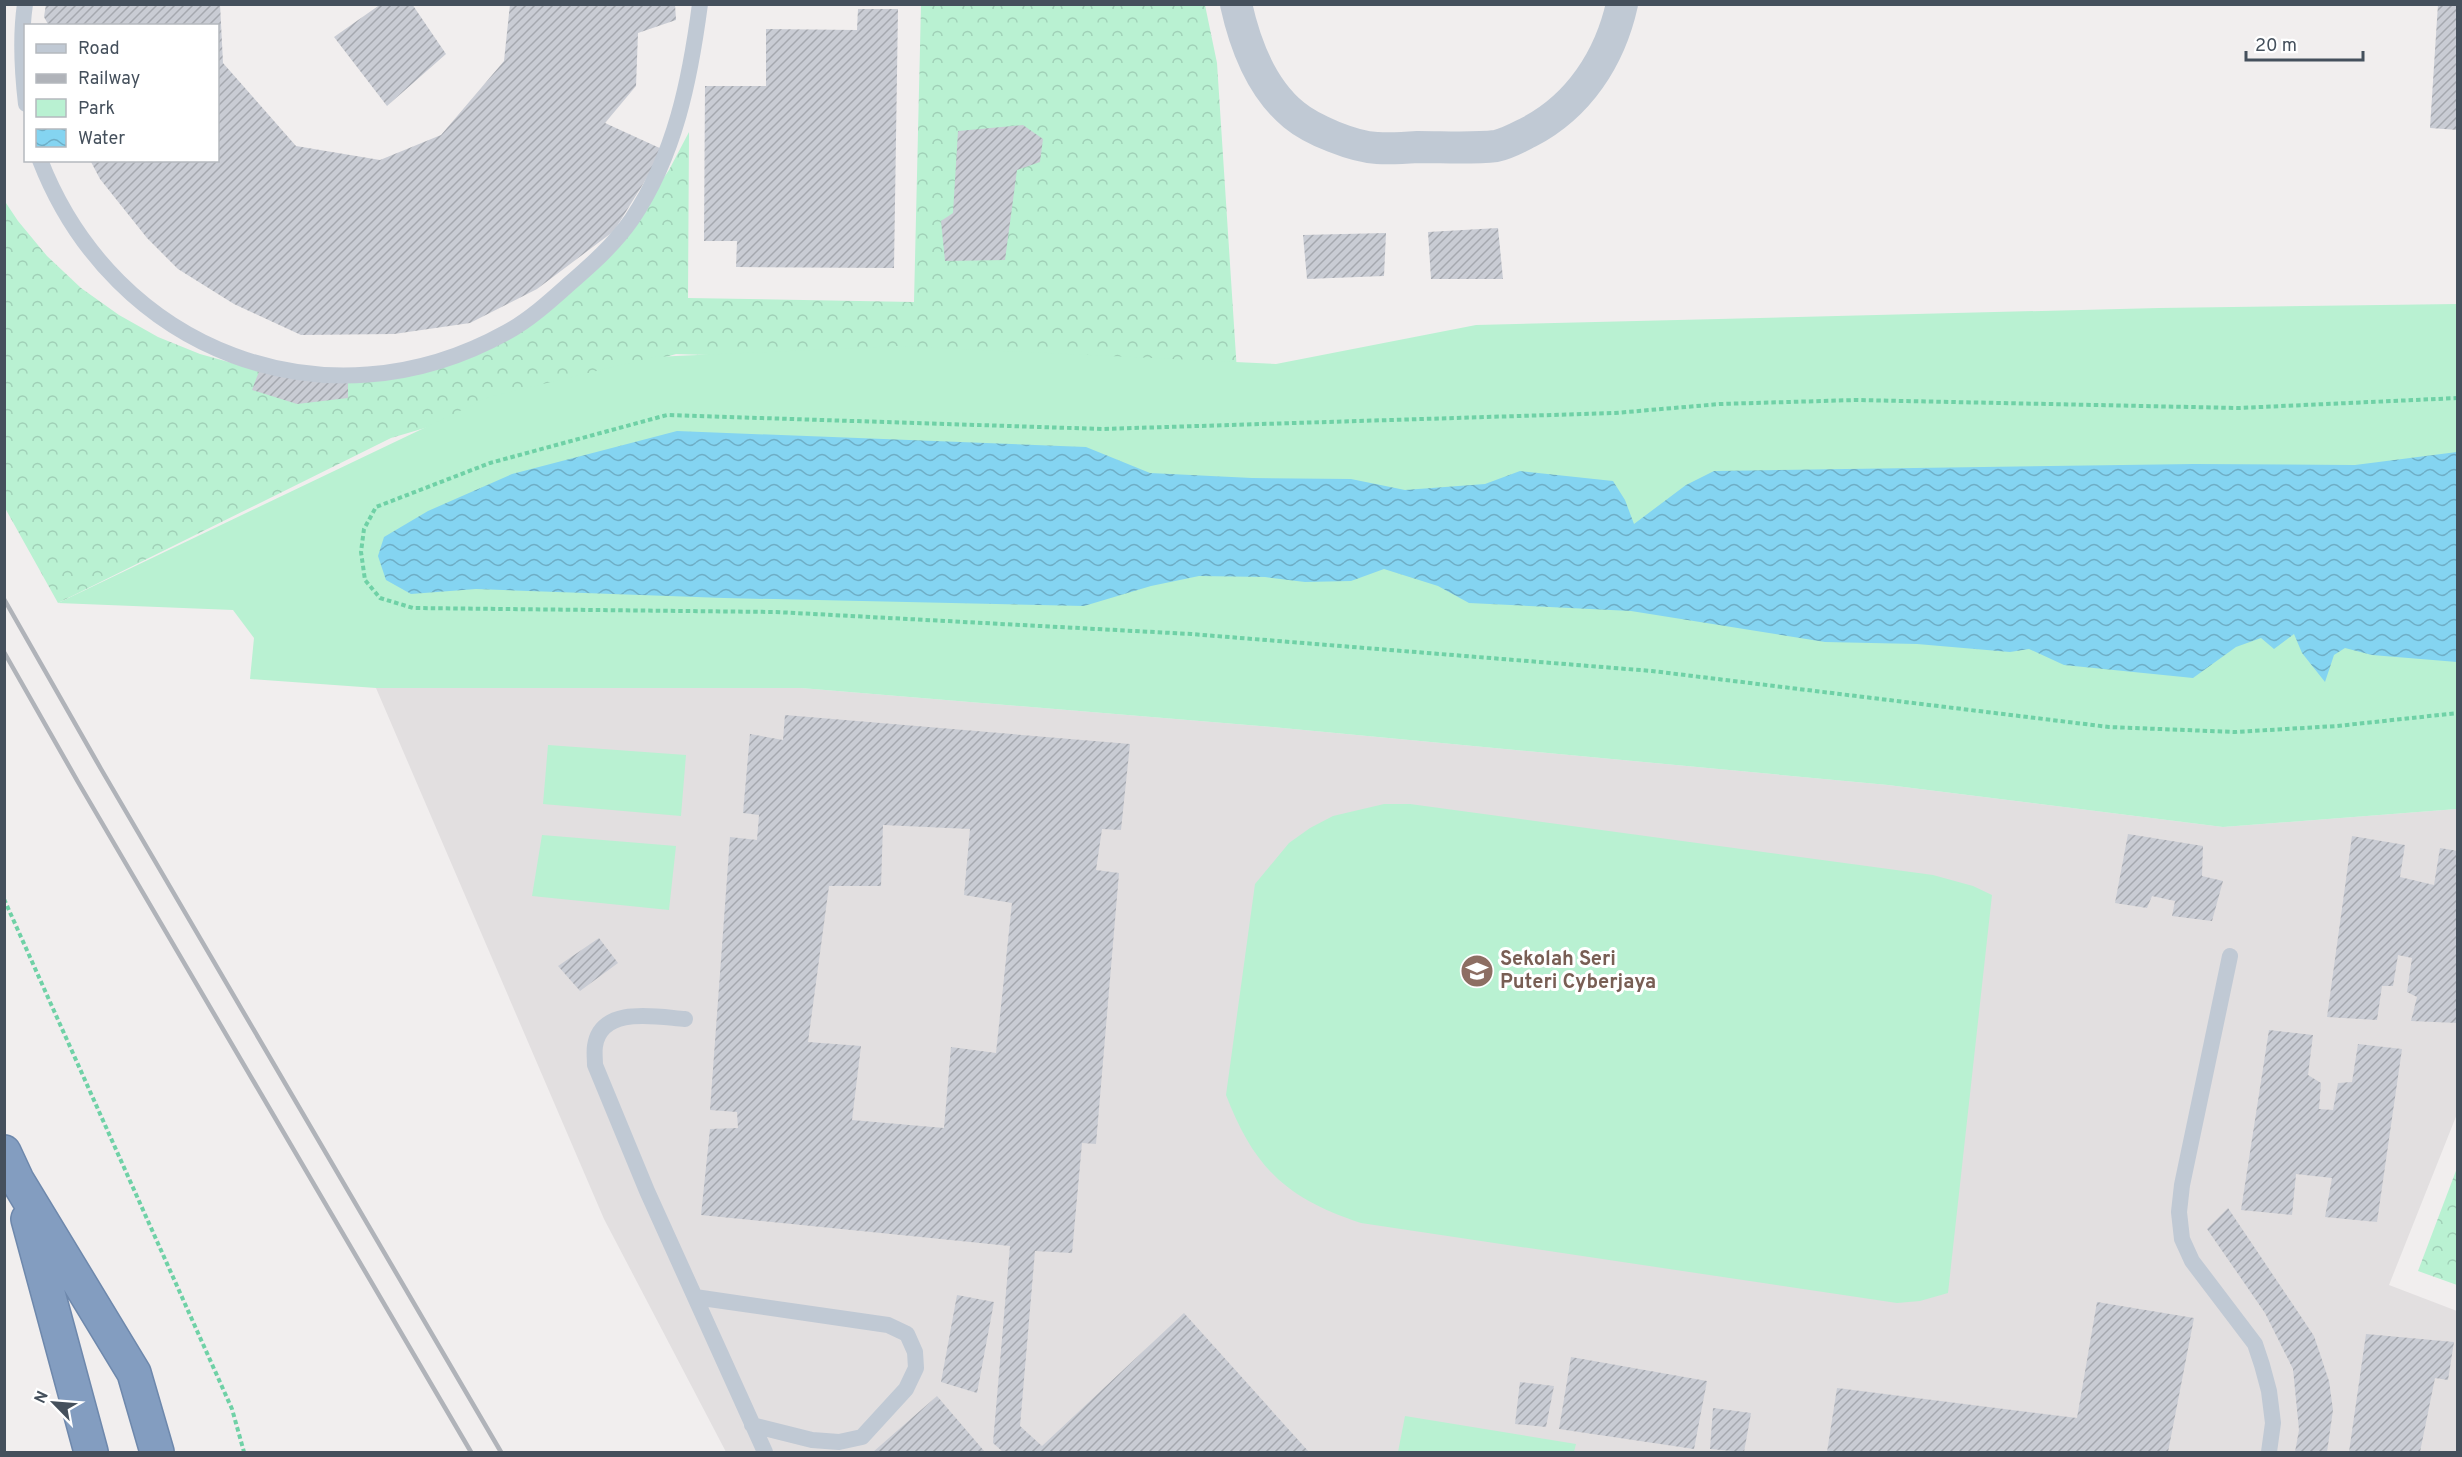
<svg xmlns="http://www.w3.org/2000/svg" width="2462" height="1457" viewBox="0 0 2462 1457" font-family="Overpass,sans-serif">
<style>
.education{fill:#e2dfe0}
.forest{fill:url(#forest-crowns)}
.park{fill:#b9f1d2}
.water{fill:url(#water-waves)}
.building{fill:url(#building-hatch);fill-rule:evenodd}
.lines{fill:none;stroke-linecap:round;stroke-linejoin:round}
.highway-casing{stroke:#6e88ac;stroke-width:36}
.path{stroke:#6fd1a6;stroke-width:4;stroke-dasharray:4.5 3;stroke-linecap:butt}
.lane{stroke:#c0c9d4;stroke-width:16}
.street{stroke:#c0c9d4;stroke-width:32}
.highway{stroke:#839dc0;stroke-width:33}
.rail{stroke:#b0b3b9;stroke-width:4.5}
.labels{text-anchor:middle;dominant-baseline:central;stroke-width:6;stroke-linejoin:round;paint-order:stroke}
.education-label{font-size:20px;font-weight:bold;fill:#785e54;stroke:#fff;text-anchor:start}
</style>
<defs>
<pattern id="forest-crowns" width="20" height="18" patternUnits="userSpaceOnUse" patternTransform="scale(1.5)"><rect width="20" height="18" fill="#b9f1d2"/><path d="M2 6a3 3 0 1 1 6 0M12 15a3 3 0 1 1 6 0" fill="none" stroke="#a0d0b7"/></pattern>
<pattern id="water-waves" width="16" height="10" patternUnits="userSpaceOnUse" patternTransform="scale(1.5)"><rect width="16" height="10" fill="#84d4f1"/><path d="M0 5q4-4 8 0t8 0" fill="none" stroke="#6eaec6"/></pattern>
<pattern id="building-hatch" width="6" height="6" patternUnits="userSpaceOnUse" patternTransform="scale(1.5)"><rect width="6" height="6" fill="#c9ccd4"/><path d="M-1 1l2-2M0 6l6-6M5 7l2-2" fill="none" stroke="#a5a8af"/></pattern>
</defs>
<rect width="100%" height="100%" fill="#f1eeee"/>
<path class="education" d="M376,688h425l471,39 616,58 335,42 234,-18v305l-68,171 68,26v141h-1731l-122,-233z"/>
<path class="forest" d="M921,5h284l12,58 20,309 -561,-18 -285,84 -333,165 -53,-95 -1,-308 14,21 29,35 34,32 38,27 39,22 42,17 43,12 135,5 87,-24 79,-43 100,-97 25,-37 20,-38 -1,166 226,4z
M2457,1168v117l-39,-14z"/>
<path class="park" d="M2457,304v505l-234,18 -335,-42 -616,-58 -471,-39h-425l-126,-9 4,-41 -21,-28 -175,-7 431,-206 165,-40 246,-11 376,18 200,-39 683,-17z
M548,745l138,10 -5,61 -138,-12z
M1384,804h26l523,71 40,11 19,9 -44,398 -28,8 -23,2 -536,-80c-74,-24 -107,-55 -135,-128l29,-211 34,-41 21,-15 23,-12z
M542,835l134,11 -7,64 -137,-14z
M1405,1416l171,28 -2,8h-176z"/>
<path class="water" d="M677,431l409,16 64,26 102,5 99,1 54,11 80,-6 35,-13 93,10 12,19 9,24 52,-39 28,-14 480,-7 161,1 102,-13v210l-85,-7 -27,-7 -11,7 -9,27 -23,-29 -8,-19 -20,15 -13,-11 -25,9 -43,31 -129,-13 -35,-16 -19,3 -93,-8 -92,-2 -194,-31 -162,-8 -31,-17 -54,-17 -33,12 -46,1 -40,-5 -66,-1 -48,10 -67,20 -360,-8 -248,-9 -65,5 -25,-14 -8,-24 6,-19 44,-26 84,-37z"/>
<path class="building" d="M46,4h174l3,59 73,83 84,14 61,-25 63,-74 6,-57h165l1,16 -38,13 -2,53 -31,37 59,27 -50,81 -77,58 -67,34 -76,11 -93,1 -67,-31 -56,-35 -31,-31 -47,-59 -10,-19h128v-134h-169l-5,-9z
M381,4h31l34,50 -59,52 -53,-69z
M2438,4h20v126l-28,-2z
M858,9h40l-4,259 -158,-1 1,-26h-33l1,-155h61v-57l91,1z
M1023,125l20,14 -3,23 -23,8 -12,90 -60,1 -4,-40 12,-8 5,-82z
M1498,228l5,51h-72l-3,-47z
M1386,233l-2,43 -77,3 -4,-44z
M261,366l87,8v24l-51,6 -45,-14z
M785,715l345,29 -9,86 -19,-1 -6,41 23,3 -23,271 -14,-1 -10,110 -37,-2 -15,175 22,20 142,-133 125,139h-306l-10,-9 17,-197 -309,-31 9,-86 28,-1 -1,-16 -27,-2 20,-273 27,3 2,-25 -16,-2 7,-79 33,6zM883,825l87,4 -6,66 48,8 -16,150 -45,-6 -7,81 -92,-8 9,-74 -53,-4 21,-156h52z
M2128,834l75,12 -1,30 21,5 -11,40 -40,-5 3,-15 -23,-5 -5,12 -32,-5z
M2352,836l53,9 -5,32 34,8 6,-37 18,3v172l-47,-2 6,-24 -10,-5 5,-34 -14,-3 -5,31h-11l-5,34 -50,-3z
M599,938l19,25 -38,28 -22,-25z
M2269,1030l44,5 -5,40 13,8 -2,26 14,1 5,-27 14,-1 6,-38 44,5 -25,173 -52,-5 7,-39 -36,-4 -4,41 -51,-5z
M2228,1208l86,128 15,45 4,29 -6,42h-32l4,-22 -6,-61 -28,-56 -58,-84z
M957,1295l37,7 -17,91 -36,-11z
M2097,1302l97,16 -26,134h-341l10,-64 240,30z
M2366,1334l88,8 -6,38 -13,-2 -15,74h-71z
M1571,1357l136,24 -13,68 -135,-20z
M1520,1382l34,4 -8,41 -31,-3z
M937,1396l48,56h-112z
M1713,1408l38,5 -7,39 -34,-3z"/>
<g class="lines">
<g class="highway-casing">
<path id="highway" d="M4,1152l13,28 117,193 23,79
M28,1219l63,233"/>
</g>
<path class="path" d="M2458,398l-219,10 -383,-8 -136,4 -105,9 -513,16 -435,-14 -177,48 -114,44 -12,22 -3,23 4,28 15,18 33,10 363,4 415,22 461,37 457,56 126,5 102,-6 121,-13
M4,899l228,510 12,43"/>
<path class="lane" d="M25,4c-5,34 -3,66 1,100
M40,160c74,191 286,273 467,172 22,-12 42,-30 61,-47 23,-20 46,-40 64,-66 43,-64 58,-139 68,-215
M2230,956l-48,229 -3,27 3,27 10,22 63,83 7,21 7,26 4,32 -4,29
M685,1019c-28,-2 -84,-14 -90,27 -1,6 0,13 0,19l52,126 118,261
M695,1297l193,28 19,9 8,18 1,16 -10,21 -44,48 -23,5 -27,-2 -60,-15"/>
<path class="street" d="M1236,4c9,41 25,84 58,111 18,15 60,32 83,33 14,1 28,0 41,-1 26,0 53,2 78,-1 11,-2 23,-9 33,-14 50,-26 81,-74 93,-128"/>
<use href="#highway" class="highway"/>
<path class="rail" d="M4,599l97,170 400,683
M4,652l74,130 393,670"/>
</g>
<defs>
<g id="school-disc" transform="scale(1.725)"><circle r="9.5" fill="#8d6e63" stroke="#fff"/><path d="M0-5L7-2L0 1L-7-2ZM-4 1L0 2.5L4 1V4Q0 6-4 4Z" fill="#fff"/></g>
</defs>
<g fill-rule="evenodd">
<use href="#school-disc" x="1477" y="971"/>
</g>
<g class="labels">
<g class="education-label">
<text x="1500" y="960">Sekolah Seri<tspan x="1500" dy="23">Puteri Cyberjaya</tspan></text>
</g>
</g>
<rect width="2462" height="1457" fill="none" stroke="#45505c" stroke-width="12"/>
<rect x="24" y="24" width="195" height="138" fill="#ffffff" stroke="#b5b9be" stroke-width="1.5"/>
<rect x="36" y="44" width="30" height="9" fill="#c0c9d4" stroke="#b5b9be" stroke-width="1.5"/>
<text x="78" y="54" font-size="18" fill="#45505c">Road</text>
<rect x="36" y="74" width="30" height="9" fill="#b0b3b9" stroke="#b5b9be" stroke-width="1.5"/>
<text x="78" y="84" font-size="18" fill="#45505c">Railway</text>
<rect x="36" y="99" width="30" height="18" fill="#b9f1d2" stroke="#b5b9be" stroke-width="1.5"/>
<text x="78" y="114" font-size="18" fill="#45505c">Park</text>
<rect x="36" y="129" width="30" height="18" fill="url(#water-waves)" stroke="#b5b9be" stroke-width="1.5"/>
<text x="78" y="144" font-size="18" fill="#45505c">Water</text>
<g transform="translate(54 1403) rotate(295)" stroke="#ffffff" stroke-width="4.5" paint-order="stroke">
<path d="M0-4.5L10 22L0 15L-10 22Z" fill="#45505c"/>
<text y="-9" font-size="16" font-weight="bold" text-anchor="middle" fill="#45505c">N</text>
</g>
<path d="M2246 51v9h117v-9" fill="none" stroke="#45505c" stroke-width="3"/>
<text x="2255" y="51" font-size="18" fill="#45505c" stroke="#ffffff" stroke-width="4.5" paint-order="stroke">20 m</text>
</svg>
